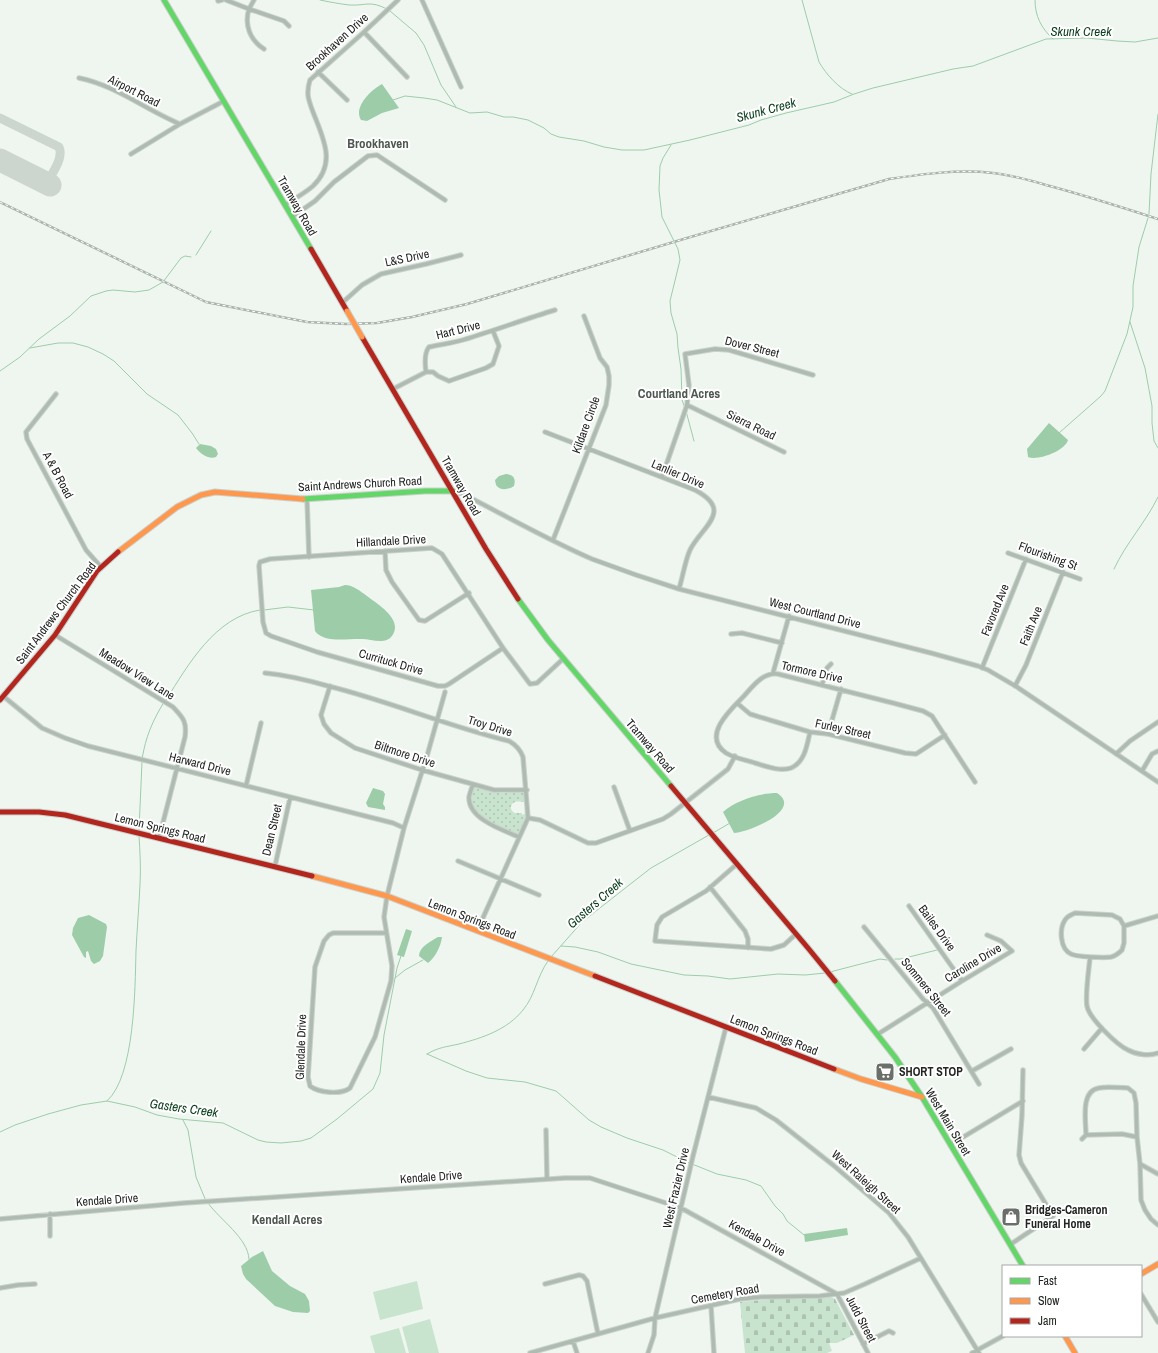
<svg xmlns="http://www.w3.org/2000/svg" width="1158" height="1353" viewBox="0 0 1158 1353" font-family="'Archivo Narrow',sans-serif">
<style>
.grass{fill:url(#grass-dots)}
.cemetery{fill:url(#cemetery-stones)}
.pitch{fill:#c9e4ce}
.water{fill:#9dcda8}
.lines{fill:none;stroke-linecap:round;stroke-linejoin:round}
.stream{stroke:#9dcda8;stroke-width:1}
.taxiway{stroke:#ccd5ce;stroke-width:9}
.runway{stroke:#ccd5ce;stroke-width:23}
.street-casing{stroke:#cbd0cc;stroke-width:5.5}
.fast-casing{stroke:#cbd0cc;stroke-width:7}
.slow-casing{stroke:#cbd0cc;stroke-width:7}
.jam-casing{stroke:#cbd0cc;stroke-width:7}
.street{stroke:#aebbb1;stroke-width:3.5}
.fast{stroke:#63d668;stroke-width:5}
.slow{stroke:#ff974d;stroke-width:5}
.jam{stroke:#b3261e;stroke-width:5}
.rail-casing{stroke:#a9b4ab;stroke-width:2.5}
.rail{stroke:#fff;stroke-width:1;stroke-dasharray:3;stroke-linecap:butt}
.slow-bridge-casing{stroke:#cbd0cc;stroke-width:7;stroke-linecap:butt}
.slow-bridge{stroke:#ff974d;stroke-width:5}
.labels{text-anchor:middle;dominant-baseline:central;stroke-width:4;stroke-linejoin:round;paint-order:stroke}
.street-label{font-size:12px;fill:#222622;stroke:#fff}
.poi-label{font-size:12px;font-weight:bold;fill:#222622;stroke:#fff;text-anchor:start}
.water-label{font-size:13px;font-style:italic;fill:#0e401f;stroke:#fff}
.neighbourhood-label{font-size:13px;font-weight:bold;fill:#4e5850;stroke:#fff}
</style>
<defs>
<pattern id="grass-dots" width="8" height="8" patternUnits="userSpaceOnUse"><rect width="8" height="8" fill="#c9e4ce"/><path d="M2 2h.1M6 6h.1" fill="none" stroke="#acc3b1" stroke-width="1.8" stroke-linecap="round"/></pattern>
<pattern id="cemetery-stones" width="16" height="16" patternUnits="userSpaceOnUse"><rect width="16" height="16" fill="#c9e4ce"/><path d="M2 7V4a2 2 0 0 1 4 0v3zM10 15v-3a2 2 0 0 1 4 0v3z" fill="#acc3b1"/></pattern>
</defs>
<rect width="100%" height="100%" fill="#eff6f0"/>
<path class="grass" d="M474,787l27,6 24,-2 1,11c-3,0 -8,-1 -11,0 -5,2 -6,8 0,11 1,0 5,0 7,0v2l4,-2v4l-8,18c-14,-7 -42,-16 -47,-32 -1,-6 2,-11 3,-16z"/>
<path class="cemetery" d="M831,1297l4,2 19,36 -17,8h-8l3,8 -5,2h-82l-5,-51 42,-4z"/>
<path class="pitch" d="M417,1281l6,28 -43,11 -7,-28z
M430,1319l9,34h-30l-7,-26z
M399,1328l7,25h-31l-5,-17z"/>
<path class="water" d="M382,84l17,24 -17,5 -15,8 -6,-1c-8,-13 10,-30 21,-36z
M1049,423l19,17c-3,11 -30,21 -40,17l-1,-8z
M200,444l11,2 5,3 2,5 -2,3c-6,3 -16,-3 -20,-9z
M506,474c8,1 10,5 8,12 -6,4 -14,5 -18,-1l-1,-5 4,-4z
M345,585c8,0 15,6 22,11 10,8 37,23 25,40 -7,9 -21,3 -30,3 -12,-1 -38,5 -47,-8l-4,-41 28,-3z
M373,788l10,3 2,3 -2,10 2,3v3l-17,-3 -2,-4z
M777,793c27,17 -30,40 -43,40l-11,-21c13,-12 37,-19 54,-19z
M89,915l17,9 1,3 -4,29 -3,5 -6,3 -3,-3 -3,-10 -2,1v6l-2,-1 -12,-22 1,-7 5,-10z
M406,929l6,2 -8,26 -7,-2z
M438,937h4c-1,9 -7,21 -14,26l-9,-7c0,-9 12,-15 19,-19z
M847,1228l1,7 -43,7 -1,-8z
M263,1251l9,20 18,15 15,8 4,7 1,10 -2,2 -15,-1 -18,-6 -29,-27 -3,-5 -2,-8 11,-9z"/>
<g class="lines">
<path class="stream" d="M320,0c9,2 21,4 29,5 18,1 20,-5 38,4
M802,0l17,62c7,12 20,27 33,32
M1035,0c0,16 6,28 18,39
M390,11l26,22 8,12 17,40 15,22
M393,100l12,-4 19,2 13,2 33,13 17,-1 17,5h9l15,3 16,8 7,6 8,3 25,4 20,6 18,3h22l46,-10 59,-15 12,-5 25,-7 48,-11 20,-8 19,-6 80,-19 20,-3 73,-27 41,-1 30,3 18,1 23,-4
M671,145l-8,13 -3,8 -1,24 3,27 16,32 2,11 -10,41 1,12 6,21 1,14 3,21 1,31 3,8
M1149,214l2,-40 7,-60
M196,255l15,-24
M1130,322l15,46 7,38v17l2,18 4,7
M30,348l28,-5h15l15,4 15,7 11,7 33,33 31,21 14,18 7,11
M0,371l20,-14 19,-18 31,-23 21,-20 15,-5 7,-1 22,2 14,-2 14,-8 18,-24 4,-2 6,1
M686,411l8,30
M1059,433l42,-37 4,-5 22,-57 6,-27v-21l6,-39 9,-29
M1114,569c12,-26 32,-47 44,-72
M264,610l24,-3 26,3
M166,700c22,-35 49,-83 94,-90
M142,759c4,-23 10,-37 22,-57
M139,830l3,-68
M713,833l17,-10
M561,946l14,1 23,5 33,12 53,11 24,1 22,3 48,-5 27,1 20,-2
M551,957l31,-35 51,-40 18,-14 58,-33
M895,959h6l36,-9
M830,972l50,-13 7,1
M395,978l10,-8 18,-10
M427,1054l39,17 21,7 38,4 31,9 33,29 12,7 26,11 36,12 26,13
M427,1054c12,-7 19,-7 32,-10 23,-6 48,-14 64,-34 12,-14 14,-34 25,-49
M107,1101c28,-25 28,-113 29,-150 1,-22 3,-44 4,-67 1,-16 0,-32 -1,-48
M183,1120l5,10 8,47 10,24
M0,1132l15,-7 33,-11 33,-9 26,-4 28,6 22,8 22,4 44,4 35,17 8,2 15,1 20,-2 10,-3 26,-19 36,-30 7,-16 4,-38 13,-67 4,-12
M692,1164l25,10 29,6 15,6 14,20 8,8 4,7 17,14
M208,1203c12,17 40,35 41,56"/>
<path class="taxiway" d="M0,118l59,29c5,11 -7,26 -12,36"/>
<path class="runway" d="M0,160l50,25"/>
<g class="street-casing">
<path id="street" d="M226,0l23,9c-5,16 1,31 15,40
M254,0l-5,9 35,12 5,5
M422,0l39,87
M218,1l4,-1
M364,32l43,45
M318,72l29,28
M79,78c36,7 67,32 101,46
M131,154l49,-30 44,-23
M285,205c9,-6 20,-12 28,-19 24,-23 10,-48 0,-74 -5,-13 -7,-19 -3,-32l54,-48 34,-32
M292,217l23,-16 19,-19 34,-26 9,-1 68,45
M342,303l20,-18 19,-11 45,-10 35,-9
M426,372c-1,-7 -2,-19 3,-25 13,-3 25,-4 37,-8 30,-9 59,-20 89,-29
M393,389l33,-17h7l5,4 11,5 37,-13 7,-4 6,-18 -6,-15
M56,394l-30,38 1,7 59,111 15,17
M687,405l97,47
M545,432l150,58c40,21 6,37 -5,60 -5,11 -7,26 -11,39
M662,477l25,-72 2,-20 -4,-31 30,-5 14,1 84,25
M453,491l10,3c43,22 85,46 129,65 29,11 58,21 87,30l252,64 47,13 10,4 29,17 141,95
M307,499l2,58
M553,540l53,-135 3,-20v-9l-2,-9 -7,-9 -16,-42
M385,551l1,19 6,12 27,38 6,1 44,-28
M1008,553l72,26
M731,634l11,-1 40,10
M55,635l118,72c10,11 14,14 12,30l-26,101
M503,648l-54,36 -4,2h-7l-121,-34 -46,-16 -5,-3 -3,-11 -4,-56 1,-4 10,-3 162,-11 10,6 61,94 27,36 7,-1 27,-25
M982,668l44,-109
M265,673c21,2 42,7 63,13 61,15 119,40 181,55 7,4 11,8 14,16l5,61 -51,113
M773,673l16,-57
M822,685l5,-17 4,-4
M330,686l-9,29 3,9 7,9 24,15 67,22 72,20h33
M1015,686l11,-21 37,-93
M3,696l39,32 23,10 23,8 305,77 11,5
M737,703l13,11 23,7 37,11 18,2 77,19 11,1 29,-19
M810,732c-3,13 -5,30 -19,36 -11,4 -26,-2 -36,-5 -9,-3 -21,-5 -29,-10 -25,-17 5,-44 18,-57 9,-10 19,-24 34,-22l115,29 30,8 9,5 43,66
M828,734l13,-45
M1116,754l14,-13 28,-19
M1142,771l10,-17 6,-3
M473,785c-2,4 -3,8 -4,12 -1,22 34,33 50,40
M246,786l15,-63
M614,787l16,44
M528,818l12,2 48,23h8l67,-24 8,-5 52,-41 5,-4 7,-13
M458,861l81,34
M737,864l-31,27 -44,26 -5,8 -2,16 116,8 13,-4 12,-11
M275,866l15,-68
M710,887l35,44 3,8v9
M909,906l53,75
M1075,913l37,2 8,4 4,7v17l-2,7c-3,3 -6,6 -11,7 -6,1 -35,0 -40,-3 -11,-5 -12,-25 -6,-34 2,-4 6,-5 10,-7z
M1124,926l34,-10
M864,927l59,72 10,9 46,76
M386,933h-53l-4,2 -5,6 -9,26 -7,110 2,9c9,7 31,9 40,2l25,-51 16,-56 1,-15 -8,-49 3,-21 17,-68 23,-72 18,-64
M1090,957c-1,12 -5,37 -3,49 2,12 30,39 41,44 9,5 21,6 30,3
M878,1034l84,-53 50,-30 -11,-10 -14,-6
M1084,1049l18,-21
M972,1071l39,-22
M708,1097l48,11 20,12 57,45 56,48 19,24 71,116
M546,1130l1,49
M1086,1135c0,-14 -6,-44 13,-47 9,-2 20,0 29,0l6,5 2,10 1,34
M1082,1139l4,-4 36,-1 15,3 3,27 1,36 4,10 6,9 7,6
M950,1145l73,-44
M1140,1164l18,10
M50,1214v22
M0,1219l184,-16 381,-25h25l91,30 156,86 31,59
M1011,1244l42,-28 -32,-53 -2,-8 3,-40 1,-45
M545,1284l34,-9 4,1 4,5 11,53
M0,1288l18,-3 17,-1
M1141,1294l17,28
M711,1306l3,47
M573,1341l4,12
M863,1344l26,-13 4,2
M530,1353l125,-35 85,-19 21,-2 59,-1 24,-3 21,-9 56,-26
M648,1353l6,-18 1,-17 38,-162 33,-129
M972,1353l31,-17"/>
</g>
<g class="fast-casing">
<path id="fast" d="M164,0l147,249
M303,499l122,-8h28
M518,599l30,41 123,146
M835,981l60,76 27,40 101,169"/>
</g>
<g class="slow-casing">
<path id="slow" d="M118,552l59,-45 24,-12 14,-3 88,7
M312,876l75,20 208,80
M834,1069l27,10 61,18
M1141,1274l17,-10
M1065,1336l10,17"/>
</g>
<g class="jam-casing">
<path id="jam" d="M311,249l36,62
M362,337l124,212 32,50
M0,700l55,-65 42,-64 21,-19
M671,786l137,162 27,33
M0,812h39l26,3 247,61
M595,976l239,93"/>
</g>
<use href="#street" class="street"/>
<use href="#fast" class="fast"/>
<use href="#slow" class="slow"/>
<use href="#jam" class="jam"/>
<g class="rail-casing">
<path id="rail" d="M0,202l206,100 101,20 39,2 31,-1 35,-6 55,-13 220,-66 202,-59c34,-5 69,-10 104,-6 18,2 36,7 53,12 38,10 75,22 112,34"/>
</g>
<use href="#rail" class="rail"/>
<g class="slow-bridge-casing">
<path id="slow-bridge" d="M347,311l15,26"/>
</g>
<use href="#slow-bridge" class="slow-bridge"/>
</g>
<defs>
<g id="supermarket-square" transform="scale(1)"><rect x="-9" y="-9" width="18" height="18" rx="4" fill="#6a6f6a" stroke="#fff"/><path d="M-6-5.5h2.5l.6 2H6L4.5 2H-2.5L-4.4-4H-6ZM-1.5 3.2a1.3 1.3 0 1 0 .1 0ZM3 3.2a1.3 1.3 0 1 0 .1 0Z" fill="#fff"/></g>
<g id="shop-square" transform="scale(1)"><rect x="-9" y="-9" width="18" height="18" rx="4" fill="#6a6f6a" stroke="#fff"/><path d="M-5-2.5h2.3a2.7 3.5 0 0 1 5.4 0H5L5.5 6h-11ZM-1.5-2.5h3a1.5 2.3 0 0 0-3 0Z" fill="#fff"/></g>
</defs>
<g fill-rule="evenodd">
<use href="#supermarket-square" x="885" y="1072"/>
<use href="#shop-square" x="1011" y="1217"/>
</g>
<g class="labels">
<g class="street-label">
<text transform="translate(337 42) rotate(-42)">Brookhaven Drive</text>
<text transform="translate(134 91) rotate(27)">Airport Road</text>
<text transform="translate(297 206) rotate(60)">Tramway Road</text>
<text transform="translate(407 258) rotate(-12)">L&amp;S Drive</text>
<text transform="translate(458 330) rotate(-14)">Hart Drive</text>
<text transform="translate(752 347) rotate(14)">Dover Street</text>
<text transform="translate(586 425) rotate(-70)">Kildare Circle</text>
<text transform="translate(751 425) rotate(26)">Sierra Road</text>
<text transform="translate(678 474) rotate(23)">Lanlier Drive</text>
<text transform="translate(58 475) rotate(62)">A &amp; B Road</text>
<text transform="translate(360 484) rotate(-3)">Saint Andrews Church Road</text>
<text transform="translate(461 486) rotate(60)">Tramway Road</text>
<text transform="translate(391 541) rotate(-3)">Hillandale Drive</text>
<text transform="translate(1048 556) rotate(20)">Flourishing St</text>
<text transform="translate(995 610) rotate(-68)">Favored Ave</text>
<text transform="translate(56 613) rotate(-53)">Saint Andrews Church Road</text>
<text transform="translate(815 613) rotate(14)">West Courtland Drive</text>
<text transform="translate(1031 626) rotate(-68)">Faith Ave</text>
<text transform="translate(391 662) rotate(16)">Currituck Drive</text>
<text transform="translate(812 672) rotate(13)">Tormore Drive</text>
<text transform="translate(137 674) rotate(32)">Meadow View Lane</text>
<text transform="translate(490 726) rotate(17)">Troy Drive</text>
<text transform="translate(843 729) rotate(12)">Furley Street</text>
<text transform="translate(650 746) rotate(49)">Tramway Road</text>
<text transform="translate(405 754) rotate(18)">Biltmore Drive</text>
<text transform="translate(200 764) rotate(14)">Harward Drive</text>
<text transform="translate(160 828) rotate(14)">Lemon Springs Road</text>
<text transform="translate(272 830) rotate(-77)">Dean Street</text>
<text transform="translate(472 919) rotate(21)">Lemon Springs Road</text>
<text transform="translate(937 928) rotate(54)">Bailes Drive</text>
<text transform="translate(973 963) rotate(-31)">Caroline Drive</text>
<text transform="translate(926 987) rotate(51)">Sommers Street</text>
<text transform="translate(774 1035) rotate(21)">Lemon Springs Road</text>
<text transform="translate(301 1047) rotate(-88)">Glendale Drive</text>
<text transform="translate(948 1122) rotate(59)">West Main Street</text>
<text transform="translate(431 1177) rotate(-4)">Kendale Drive</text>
<text transform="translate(866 1182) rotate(42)">West Raleigh Street</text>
<text transform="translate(676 1188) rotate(-77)">West Frazier Drive</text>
<text transform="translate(107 1200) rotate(-4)">Kendale Drive</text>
<text transform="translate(757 1238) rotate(29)">Kendale Drive</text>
<text transform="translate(725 1294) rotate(-10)">Cemetery Road</text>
<text transform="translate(861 1319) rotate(62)">Judd Street</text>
</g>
<g class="poi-label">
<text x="899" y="1072">SHORT STOP</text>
<text x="1025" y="1210">Bridges-Cameron<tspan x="1025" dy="14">Funeral Home</tspan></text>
</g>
<g class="water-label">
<text x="1081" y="31">Skunk Creek</text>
<text transform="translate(766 110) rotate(-15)">Skunk Creek</text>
<text transform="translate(595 903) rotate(-41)">Gasters Creek</text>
<text transform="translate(184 1108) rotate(8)">Gasters Creek</text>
</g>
<g class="neighbourhood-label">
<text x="378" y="143">Brookhaven</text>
<text x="679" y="393">Courtland Acres</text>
<text x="287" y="1219">Kendall Acres</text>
</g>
</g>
<rect x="1002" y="1265" width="140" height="72" fill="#ffffff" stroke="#a7a8a7"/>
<rect x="1010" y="1278" width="20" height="6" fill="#63d668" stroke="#a7a8a7"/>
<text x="1038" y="1285" font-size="12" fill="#222622">Fast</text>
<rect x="1010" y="1298" width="20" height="6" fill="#ff974d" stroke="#a7a8a7"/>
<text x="1038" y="1305" font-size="12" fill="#222622">Slow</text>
<rect x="1010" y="1318" width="20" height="6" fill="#b3261e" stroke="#a7a8a7"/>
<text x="1038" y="1325" font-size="12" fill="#222622">Jam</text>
</svg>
